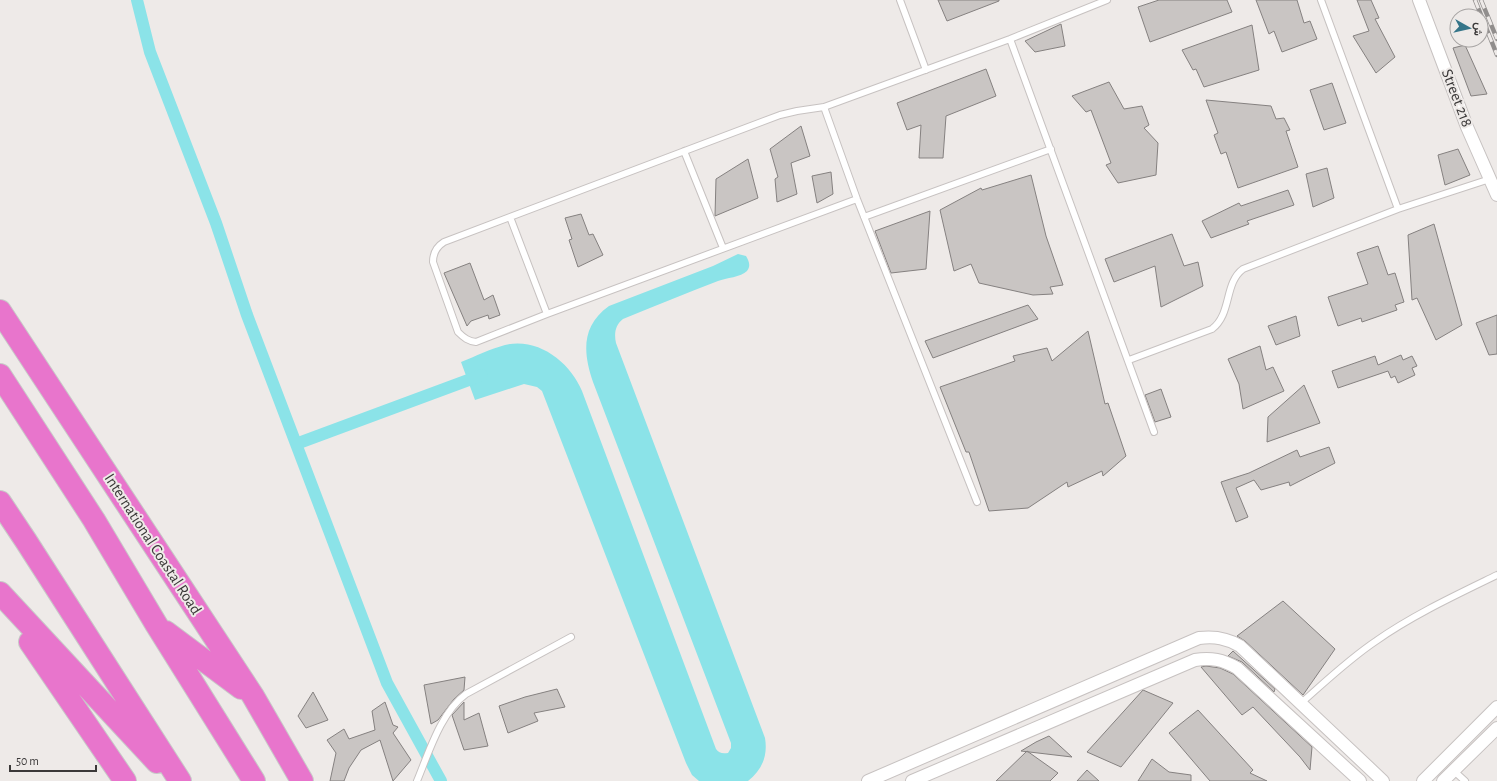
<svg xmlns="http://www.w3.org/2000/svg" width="1497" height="781" viewBox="0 0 1497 781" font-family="'Alegreya Sans',Vazirmatn,sans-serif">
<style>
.water{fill:#8be3e8}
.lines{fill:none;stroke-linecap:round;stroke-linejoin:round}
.canal{stroke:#8be3e8;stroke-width:12}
.building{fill:#c9c5c3;stroke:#858180}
.lane-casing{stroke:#c7c2c1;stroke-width:8}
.street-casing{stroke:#c7c2c1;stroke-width:14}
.highway-casing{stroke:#c8c8c8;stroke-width:24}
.lane{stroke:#fff;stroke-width:6}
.street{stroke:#fff;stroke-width:12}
.highway{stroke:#e875cc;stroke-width:22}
.rail-casing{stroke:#918e8d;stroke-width:4.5}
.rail{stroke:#eeeae8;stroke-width:3;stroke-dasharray:9;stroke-linecap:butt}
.labels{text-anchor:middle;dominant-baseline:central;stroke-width:4;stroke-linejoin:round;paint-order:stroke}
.street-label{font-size:16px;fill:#3b3939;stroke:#eeeae8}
</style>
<rect width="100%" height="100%" fill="#eeeae8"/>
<path class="water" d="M738,254l8,2c3,5 5,10 1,15 -6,6 -21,7 -29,10 -32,12 -63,25 -95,38 -8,6 -9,15 -7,24l149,395c3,18 -3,32 -17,43h-49l-7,-6 -6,-12 -144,-372 -5,-4 -13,-3 -49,16 -14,-38c15,-6 29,-13 44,-17 33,-8 65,17 77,46l134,358c3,4 6,5 12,4l3,-5v-5l-138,-361c-10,-29 -12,-56 16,-76l104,-40z"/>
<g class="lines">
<path class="canal" d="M137,0l13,52 66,171 31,92 140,368 54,98
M296,444l186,-69"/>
</g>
<path class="building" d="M938,0h61v1l-52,20z
M1159,0h68l5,12 -82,30 -12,-35z
M1256,0h41l7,23 6,-2 7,18 -35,13 -8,-21 -5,3z
M1357,0h14l8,18 -4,1 20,38 -19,16 -23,-37 16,-5z
M1061,24l4,22 -30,6 -10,-11z
M1252,25l7,45 -55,17 -8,-18 -3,1 -11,-20z
M1465,45l22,49 -16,2 -18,-48z
M986,69l10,27 -50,20 -3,42h-24l2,-33 -14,5 -10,-27z
M1109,82l15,27 18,-3 7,19 -5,3 14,15 -2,32 -38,8 -12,-18 5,-2 -20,-53 -5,2 -14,-16z
M1332,83l14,40 -22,7 -14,-40z
M1206,100l65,6 5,13 8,-1 6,12 -4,1 12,36 -60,21 -12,-36 -5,2 -7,-19 4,-2z
M801,126l9,30 -19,7 6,31 -20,8 -2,-23 3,-2 -8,-28z
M1458,149l12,26 -25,10 -7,-30z
M748,159l10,39 -43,18 1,-37z
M1327,168l7,30 -21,9 -7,-33z
M831,172l2,22 -16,9 -5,-27z
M1031,175l15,61 17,49 -13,2 3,7 -20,1 -54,-12 -8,-19 -17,7 -14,-61 41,-22 1,2z
M1288,190l6,15 -47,16 2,3 -38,14 -9,-17 37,-18 2,3z
M930,211l-4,58 -35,4 -16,-42z
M581,214l8,21 4,-1 10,21 -25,12 -9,-27 3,-1 -7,-21z
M1434,224l28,101 -26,15 -19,-42 -5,2 -4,-65z
M1172,234l12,32 14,-4 5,24 -42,21 -6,-41 -41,16 -9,-23z
M1378,246l10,29 7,-2 9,29 -9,3 2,5 -35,12 -1,-4 -23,8 -10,-29 40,-13 -11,-31z
M470,263l14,37 9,-5 7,20 -11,4 -1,-4 -17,6 -4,5 -23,-53z
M1028,305l10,14 -105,39 -8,-17z
M1497,315v39l-8,1 -13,-32z
M1296,316l4,20 -24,9 -8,-19z
M1088,331l17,73 3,-1 18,53 -23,20 -1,-5 -34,16 -1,-5 -39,26 -39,3 -20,-59h-3l-26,-65 75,-26 -2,-5 34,-8 5,13z
M1260,346l6,24 7,-3 11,24 -41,18 -4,-25 -11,-25z
M1401,355l2,5 9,-4 5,10 -5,2 3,7 -17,8 -3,-7 -4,2 -3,-7 -50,17 -6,-17 43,-15 3,9z
M1304,385l16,38 -53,19 1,-25z
M1161,389l10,28 -16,5 -10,-27z
M1329,447l6,16 -45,23 -1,-4 -28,8 -7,-10 -18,8 12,29 -12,5 -15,-40 28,-9 48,-23 3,7z
M1283,601l52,48 -32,46 -58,-54 -8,-5z
M1233,651l42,38 -1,3 -32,-30 -14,-6z
M1206,666l14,2 13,6 79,73 -2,23 -10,-13 -47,-50 -11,8 -41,-48z
M465,677l-1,13 -10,9 -16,21 -7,4 -7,-39z
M557,689l8,18 -31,6 4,8 -30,12 -9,-27 26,-9z
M1143,690l30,13 -52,64 -34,-15z
M313,692l15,28 -22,8 -8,-12z
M385,702l8,23 5,2 -5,6 18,27 -18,21 -13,-41 -19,10 -12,18 -5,13h-14l6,-28 -9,-13 17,-11 5,10 26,-9 -3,-19z
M464,702v18l15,-7 9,33 -24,4 -12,-35z
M1198,710l55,60 -3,3 17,8h-57l-41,-48z
M1049,736l23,21 -51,-6 15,-9z
M1027,751l31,22 -8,8h-54z
M1152,759l17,13 22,3v6h-53z
M1087,770l12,11h-22z"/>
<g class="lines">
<g class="lane-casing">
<path id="lane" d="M900,0l26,70
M1321,0l77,209
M1010,39l144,393
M824,107l33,92 120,303
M684,151l39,97
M857,199l-310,115 -71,28c-8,-1 -12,-4 -18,-10l-25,-70c0,-9 3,-15 11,-20l336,-127 17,-4 27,-4 186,-68 97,-39
M510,217l37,97
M864,217l187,-68
M1129,360l83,-31c20,-15 12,-46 31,-60l155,-60 92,-30
M1300,704c25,-22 49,-45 76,-63 37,-26 80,-46 121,-66
M1454,771l11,10
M417,781c12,-29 24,-69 49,-87l105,-57"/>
</g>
<g class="street-casing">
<path id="street" d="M1419,0l48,127 30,68
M868,781l331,-143c16,-2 28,0 41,8l143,135
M912,781l283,-121c16,-3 28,0 42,8l123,113
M1423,781l74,-74
M1443,781l54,-53"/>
</g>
<g class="highway-casing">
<path id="highway" d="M0,311l253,385 49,85
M0,375l94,145 62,104 98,157
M0,502l26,39 154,240
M0,593l157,169
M166,632l75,56
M30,642l95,139"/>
</g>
<use href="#lane" class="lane"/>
<use href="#street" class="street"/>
<use href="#highway" class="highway"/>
<g class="rail-casing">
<path id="rail" d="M1475,0l22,55
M1481,0l16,39"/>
</g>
<use href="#rail" class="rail"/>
</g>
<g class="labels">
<g class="street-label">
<text transform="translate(1457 98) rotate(69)">Street 218</text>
<text transform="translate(153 544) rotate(57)">International Coastal Road</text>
</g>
</g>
<g transform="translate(1469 28) rotate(98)"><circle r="19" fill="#eeeae8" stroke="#a6a3a2"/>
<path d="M0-3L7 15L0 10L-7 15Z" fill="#357589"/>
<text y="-6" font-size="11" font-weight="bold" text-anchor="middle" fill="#3b3939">ش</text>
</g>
<path d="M10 765v6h86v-6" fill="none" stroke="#3b3939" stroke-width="2"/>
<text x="16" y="765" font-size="12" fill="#3b3939" stroke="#eeeae8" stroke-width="3" paint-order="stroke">50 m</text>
</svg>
